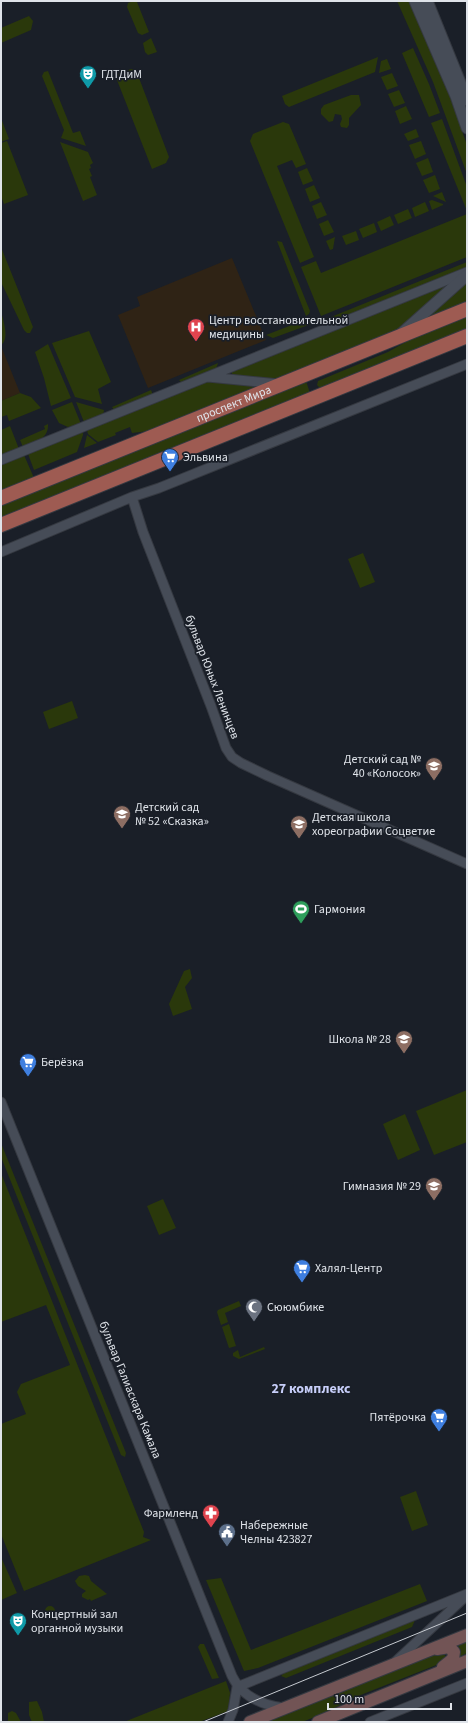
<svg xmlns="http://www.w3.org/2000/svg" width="468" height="1723" viewBox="0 0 468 1723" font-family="'Source Sans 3',sans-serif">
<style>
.commercial{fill:#2f2315}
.green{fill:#2a380b}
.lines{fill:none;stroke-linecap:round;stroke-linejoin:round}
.minor-casing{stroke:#353941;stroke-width:11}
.tertiary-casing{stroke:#353941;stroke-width:13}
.secondary-casing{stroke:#353941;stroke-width:14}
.primary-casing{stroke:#353941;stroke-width:16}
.minor{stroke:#464c57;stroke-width:9}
.tertiary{stroke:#464c57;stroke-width:11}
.secondary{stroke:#725455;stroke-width:12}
.primary{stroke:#9e5b52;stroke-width:14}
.tram{stroke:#c6cad0;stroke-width:1}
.labels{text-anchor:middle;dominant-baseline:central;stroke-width:3.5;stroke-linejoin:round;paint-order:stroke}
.poi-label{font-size:12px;fill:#dfe3e9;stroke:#1a1f28;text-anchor:start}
.street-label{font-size:12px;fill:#dfe3e9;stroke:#1a1f28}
.quarter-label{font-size:14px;font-weight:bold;fill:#c7cef9;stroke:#1a1f28}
</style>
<rect width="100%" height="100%" fill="#1a1f28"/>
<path class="commercial" d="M232,258l34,82 -118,48 -30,-73 22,-9 -3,-9z
M1,346l19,47 -19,8z"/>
<path class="green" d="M133,1l4,1 12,30 -7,3 -4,-2 -11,-26 1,-4z
M397,1h12l41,96 17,48v29l-34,-92z
M29,16l4,5 -2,9 -30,13v-15z
M151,38l6,14 -9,3 -3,-3 -2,-9z
M413,48l16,36 11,29 -11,4 -27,-64z
M378,57l-3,15 -86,35 -4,-3 -3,-8z
M387,59l4,10 -12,4 2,-12z
M131,69l5,1 33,87 -3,6 -14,6 -37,-94z
M48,71l25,62 7,-2 6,15 -25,-8 3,-8 -22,-54 2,-4z
M392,73l6,13 -11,4 -6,-13z
M399,90l6,13 -11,4 -6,-13z
M351,95h8l2,10 -12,13v7l-2,3 -6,-1 -1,-3 2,-5 -1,-4 -6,-1 -2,7 -4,1 -8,-8v-5l3,-4z
M406,106l6,13 -12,5 -5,-13z
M1,118l8,21 -8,3z
M442,119l25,68v24l-36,-88z
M283,122l6,2 17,40 -10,4 -4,-8 -15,6 37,91 -14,6 -50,-122 3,-7z
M416,129l3,8 -11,4 -4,-7z
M7,141l21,54 -24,9 -3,-8v-53z
M421,141l5,13 -11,5 -6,-14z
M60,142l28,10 5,11 -3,2 1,3 -2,1 3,7 -2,1 7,18 -14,6z
M428,158l5,14 -11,4 -6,-13z
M307,168l6,13 -10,4 -5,-13z
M435,175l5,14 -11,4 -6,-13z
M314,185l6,13 -10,4 -5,-13z
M442,192l4,10 -13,-6z
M432,200l11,4v1l-11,5 -3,-9z
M321,202l6,13 -10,4 -5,-13z
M425,202l4,9 -14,6 -3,-9z
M408,209l4,9 -14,6 -4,-9z
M467,214v43l-146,59 -20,-49 15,-6 5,12z
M390,216l4,9 -13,6 -4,-9z
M328,220l6,12 -10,4 -5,-12z
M374,223l3,9 -14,6 -4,-9z
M356,231l3,9 -13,5 -4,-9z
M335,237l-2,12 -3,1 -4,-9z
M277,241l5,1 28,69 -1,3 -3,2z
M1,247l32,80 -3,6h-3l-3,-3 -23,-48z
M467,262v6l-140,56 -6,-3z
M467,281v21l-42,17z
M454,282l-51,45 -128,53 -43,-5v-4z
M1,311c2,9 9,28 0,34z
M467,315v15l-147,58 -3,-3 1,-4 70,-29 32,-18z
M310,318l3,2 1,3 -41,15 -7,-3z
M89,331l22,51 -13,7 4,15 -27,-7 -23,-54z
M48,344l23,54 -20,8 -7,-28 -9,-26z
M218,363l-2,6 -34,14 -3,-3z
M207,381l51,5 -109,45 -17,2 -2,-6 -15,6 1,2 -18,7 -10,-8 -1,-4z
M306,381l4,12 -309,125v-14z
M151,390l2,5 -39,15 -2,-3z
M20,393l11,4 10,11 -32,13 -2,-6 -6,2v-16z
M72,402l9,22 -13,3 -9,-4 -7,-13z
M76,402l28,8 -1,5 -19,7z
M48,424c1,15 -14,19 -25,23l-3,-7 25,-11 -1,-3z
M10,426l9,23 -18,7v-26z
M83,431v4l-6,17 -43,18 -6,-16z
M87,435l10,8 -13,5z
M24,455l10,23 -33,13v-27z
M363,553l12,29 -15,6 -12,-29z
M72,701l6,17 -29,11 -6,-17z
M190,969l2,9 -7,9 7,22 -19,7 -4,-12 15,-33z
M467,1090v52l-33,13 -18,-44z
M405,1114l15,36 -22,10 -15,-36z
M1,1143l125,310 -1,4 -4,-2 -120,-298z
M1,1173l143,359 -1,5 8,3 -127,51 -23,-57v-110l25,-10 -9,-22 4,-8 49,-19 -24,-60 -45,17z
M163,1199l13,29 -17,7 -12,-29z
M239,1301l2,5 -16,7 3,9 -7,3 -4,-13 1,-2z
M229,1324l7,22 -7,2 -7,-21z
M264,1347l1,2 -26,10 -6,-3v-3l5,-3 2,7z
M416,1491l12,34 -16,6 -12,-34z
M1,1557l16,36 -16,7z
M85,1575l4,1 2,5 16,13 -16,7 -1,-2 -2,1 -6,-3v-3l4,-3 -8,-5 -3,-5 4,-5z
M221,1578l30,72 169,-66 7,17 -169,67 -14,3 -38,-91z
M45 1611a5 5 0 1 1 10 0a5 5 0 1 1-10 0Z
M416,1618l-4,9 -126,51 -5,-2 7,-7z
M467,1639v14l-8,4 2,-7 -4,-5z
M200,1644h4l15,34 -7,1 -14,-32z
M439,1651l5,3 2,3 -2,5 -96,38 -18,11 -28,11h-36z
M226,1681l4,12 -2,18 -29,11h-75z
M37,1701l5,11 2,10h-12l-3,-7v-13z
M12,1711l4,2 5,9h-13v-9z"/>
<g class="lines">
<g class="minor-casing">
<path id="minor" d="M208,377l71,7
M1,460l466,-188
M132,497l11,35 68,174 15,42 6,9 9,6 27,13 199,88
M1,552l131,-55 27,-9 308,-124
M1,1102l231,574c10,21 30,29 52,32
M395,1662l71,-66
M237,1687l230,-93
M228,1722l5,-12 4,-23
M370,1722l97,-39"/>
</g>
<g class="tertiary-casing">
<path id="tertiary" d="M415,1l41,95 11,32
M427,1l40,99
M402,333l65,-58"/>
</g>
<g class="secondary-casing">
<path id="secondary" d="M437,1649l12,-2 5,5 -1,7 -10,8
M250,1722l217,-87
M318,1722l149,-61"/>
</g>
<g class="primary-casing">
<g id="primary">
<path id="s1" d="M1,498l466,-189"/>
<path d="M1,525l466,-189"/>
</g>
</g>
<use href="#minor" class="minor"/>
<use href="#tertiary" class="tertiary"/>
<use href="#secondary" class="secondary"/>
<use href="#primary" class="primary"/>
<path class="tram" d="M203,1722l264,-109"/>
</g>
<defs>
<g id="theatre-pin" transform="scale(0.9)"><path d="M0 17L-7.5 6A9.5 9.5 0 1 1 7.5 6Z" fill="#0f9aa8" stroke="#1a1f28"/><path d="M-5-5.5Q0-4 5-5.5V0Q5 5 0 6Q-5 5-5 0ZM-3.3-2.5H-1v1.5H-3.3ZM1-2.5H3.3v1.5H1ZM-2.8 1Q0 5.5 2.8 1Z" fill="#fff"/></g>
<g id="hospital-pin" transform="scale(0.9)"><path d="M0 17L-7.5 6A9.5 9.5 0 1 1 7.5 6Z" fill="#e0444e" stroke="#1a1f28"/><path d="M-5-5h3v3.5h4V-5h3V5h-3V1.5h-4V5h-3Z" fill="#fff"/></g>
<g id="supermarket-pin" transform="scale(0.9)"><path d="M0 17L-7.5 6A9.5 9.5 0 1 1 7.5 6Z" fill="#3f7fe0" stroke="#1a1f28"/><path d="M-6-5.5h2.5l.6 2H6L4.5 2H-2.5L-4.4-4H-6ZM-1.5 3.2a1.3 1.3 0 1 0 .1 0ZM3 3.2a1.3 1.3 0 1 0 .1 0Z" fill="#fff"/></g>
<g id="school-pin" transform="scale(0.9)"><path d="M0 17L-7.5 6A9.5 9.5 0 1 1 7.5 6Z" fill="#8d6e63" stroke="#1a1f28"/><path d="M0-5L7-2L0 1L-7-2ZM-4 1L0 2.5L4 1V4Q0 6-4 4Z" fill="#fff"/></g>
<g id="stadium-pin" transform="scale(0.9)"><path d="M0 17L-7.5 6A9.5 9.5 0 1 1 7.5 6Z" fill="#2e9e5b" stroke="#1a1f28"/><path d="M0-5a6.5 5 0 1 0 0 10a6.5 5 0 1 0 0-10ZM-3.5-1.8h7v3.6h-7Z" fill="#fff"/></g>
<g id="mosque-pin" transform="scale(0.9)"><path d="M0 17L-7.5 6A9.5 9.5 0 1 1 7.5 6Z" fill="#6b7280" stroke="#1a1f28"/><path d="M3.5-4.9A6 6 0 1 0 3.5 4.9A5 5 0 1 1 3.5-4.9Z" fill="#fff"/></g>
<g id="pharmacy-pin" transform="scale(0.9)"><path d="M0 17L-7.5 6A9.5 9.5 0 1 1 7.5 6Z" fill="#e0444e" stroke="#1a1f28"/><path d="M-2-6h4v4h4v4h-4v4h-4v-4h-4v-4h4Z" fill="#fff"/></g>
<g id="civic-pin" transform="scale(0.9)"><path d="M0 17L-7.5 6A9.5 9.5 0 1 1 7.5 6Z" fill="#5c6f8a" stroke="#1a1f28"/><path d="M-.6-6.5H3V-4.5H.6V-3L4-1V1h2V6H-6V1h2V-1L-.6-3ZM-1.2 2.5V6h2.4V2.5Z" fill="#fff"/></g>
</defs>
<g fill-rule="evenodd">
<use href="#theatre-pin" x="88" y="74"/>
<use href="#hospital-pin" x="196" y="327"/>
<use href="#supermarket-pin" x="170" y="457"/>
<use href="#school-pin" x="434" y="766"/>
<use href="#school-pin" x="122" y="814"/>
<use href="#school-pin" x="299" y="824"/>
<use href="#stadium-pin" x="301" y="909"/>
<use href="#school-pin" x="404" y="1039"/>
<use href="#supermarket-pin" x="28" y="1062"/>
<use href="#school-pin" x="434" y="1186"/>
<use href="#supermarket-pin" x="302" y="1268"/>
<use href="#mosque-pin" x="254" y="1307"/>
<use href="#supermarket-pin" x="439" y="1417"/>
<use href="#pharmacy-pin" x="211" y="1513"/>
<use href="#civic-pin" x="227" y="1532"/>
<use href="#theatre-pin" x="18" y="1621"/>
</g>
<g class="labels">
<g class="poi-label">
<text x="101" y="74">ГДТДиМ</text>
<text x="209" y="320">Центр восстановительной<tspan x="209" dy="14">медицины</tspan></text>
<text x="183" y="457">Эльвина</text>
<text x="421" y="759" text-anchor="end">Детский сад №<tspan x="421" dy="14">40 «Колосок»</tspan></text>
<text x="135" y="807">Детский сад<tspan x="135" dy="14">№ 52 «Сказка»</tspan></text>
<text x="312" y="817">Детская школа<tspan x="312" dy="14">хореографии Соцветие</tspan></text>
<text x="314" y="909">Гармония</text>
<text x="391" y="1039" text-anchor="end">Школа № 28</text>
<text x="41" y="1062">Берёзка</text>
<text x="421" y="1186" text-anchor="end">Гимназия № 29</text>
<text x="315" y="1268">Халял-Центр</text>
<text x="267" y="1307">Сююмбике</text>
<text x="426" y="1417" text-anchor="end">Пятёрочка</text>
<text x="198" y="1513" text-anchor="end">Фармленд</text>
<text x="240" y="1525">Набережные<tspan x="240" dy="14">Челны 423827</tspan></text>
<text x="31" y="1614">Концертный зал<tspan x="31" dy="14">органной музыки</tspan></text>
</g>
<g class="street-label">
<text stroke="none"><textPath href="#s1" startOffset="251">проспект Мира</textPath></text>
<text transform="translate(212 677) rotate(69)">бульвар Юных Ленинцев</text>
<text transform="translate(130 1390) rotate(68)">бульвар Галиаскара Камала</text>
</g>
<g class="quarter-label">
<text x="311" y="1389">27 комплекс</text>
</g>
</g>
<rect width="468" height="1723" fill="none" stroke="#dfe3e9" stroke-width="4"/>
<path d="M328 1703v6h123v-6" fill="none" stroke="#dfe3e9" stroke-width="2"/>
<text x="334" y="1703" font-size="12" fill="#dfe3e9" stroke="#1a1f28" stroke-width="3" paint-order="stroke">100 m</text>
</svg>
